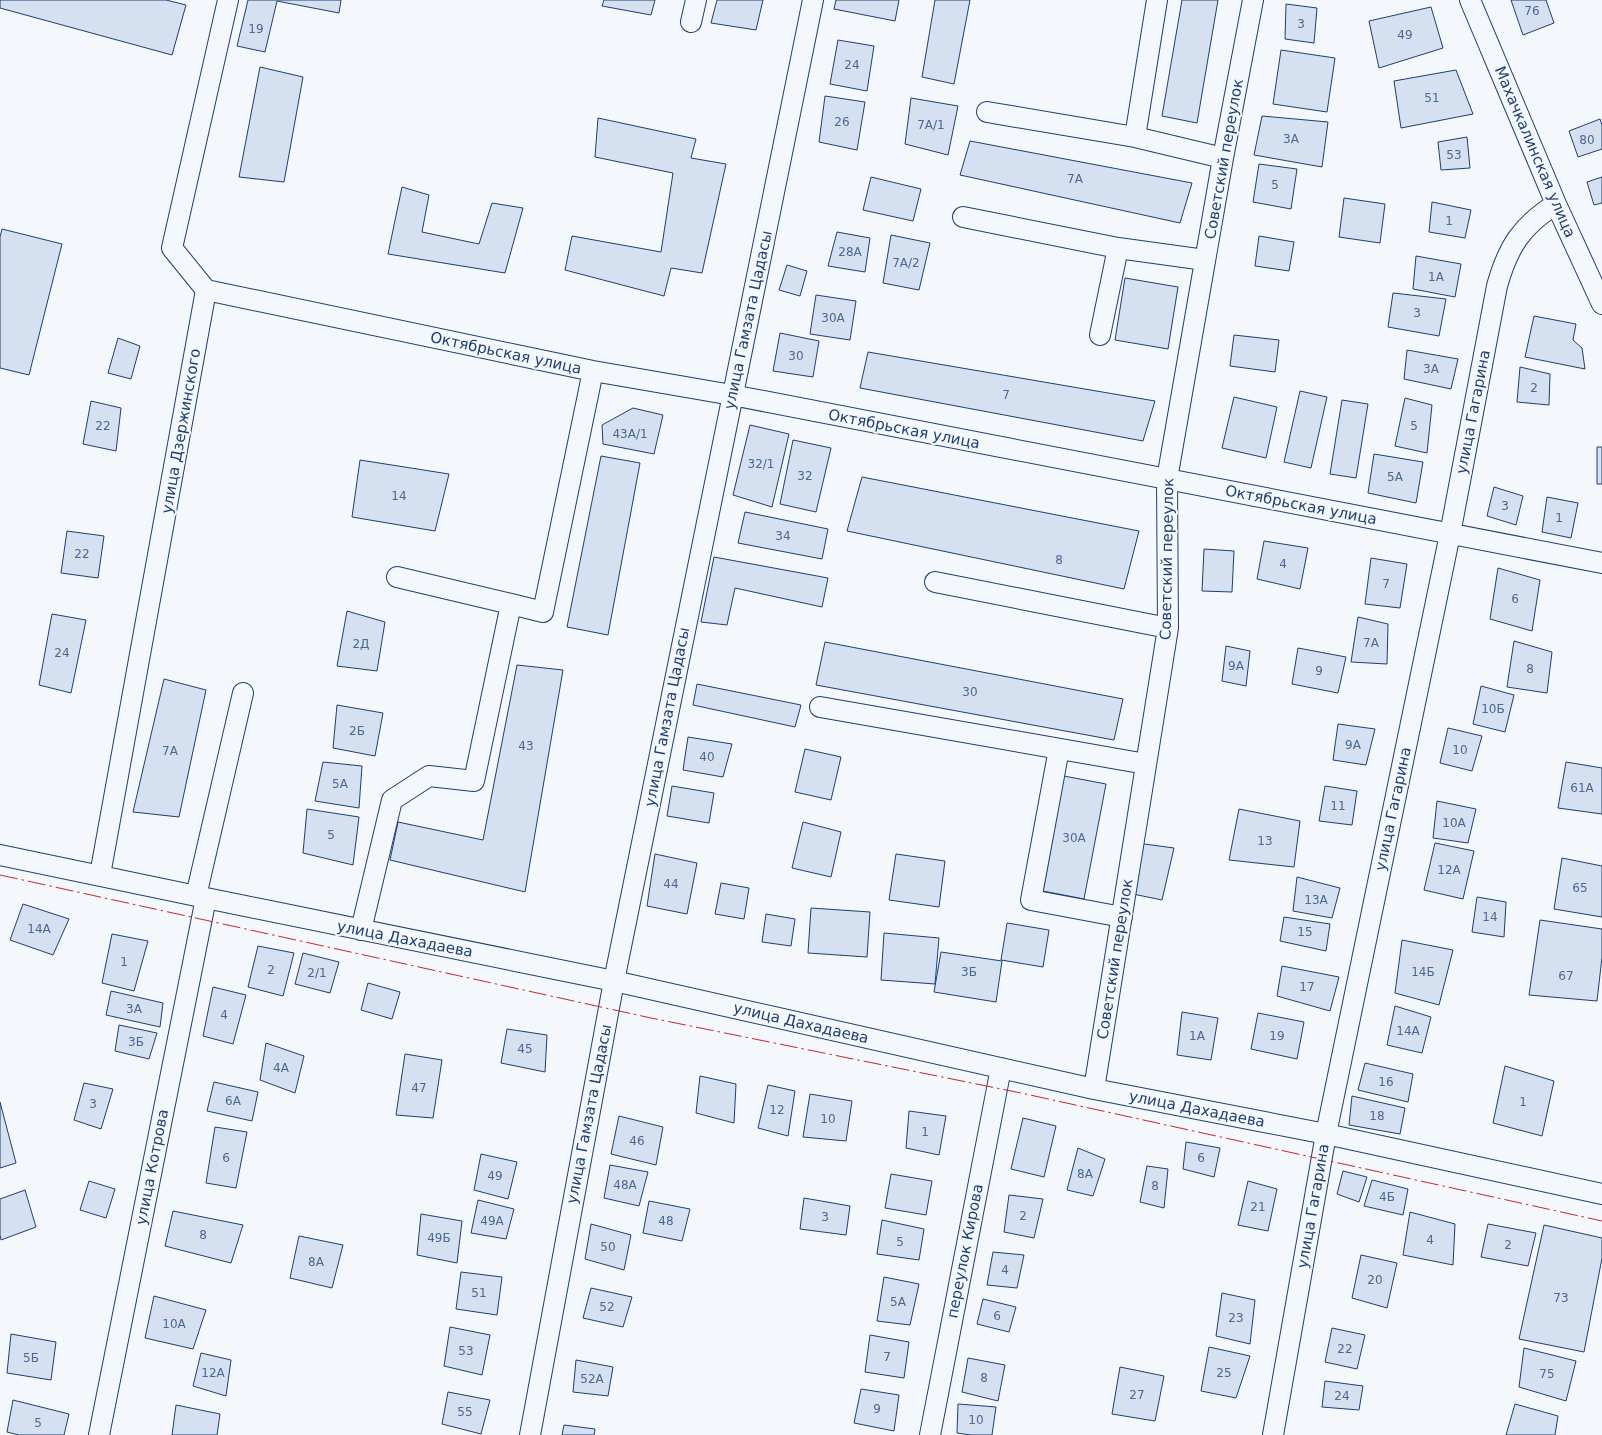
<svg xmlns="http://www.w3.org/2000/svg" width="1602" height="1435" viewBox="0 0 1602 1435" font-family="'DejaVu Sans',sans-serif">
<style>
.building{fill:#d5e0f0;stroke:#1d3f73}
.lines{fill:none;stroke-linecap:round;stroke-linejoin:round}
.minor-casing{stroke:#1d3f73;stroke-width:22}
.minor{stroke:#f4f7fb;stroke-width:20}
.power{stroke:#c62828;stroke-width:1;stroke-dasharray:18 4 2.5 4;stroke-linecap:butt}
.labels{text-anchor:middle;dominant-baseline:central;stroke-width:4;stroke-linejoin:round;paint-order:stroke}
.number-label{font-size:12px;fill:#4b6792}
.street-label{font-size:15px;fill:#1d3f73;stroke:#f4f7fb}
</style>
<rect width="100%" height="100%" fill="#f4f7fb"/>
<path class="building" d="M0,0h166l20,5 -14,50 -172,-47z
M248,0h93l-2,13 -62,-12 -12,51 -28,-6z
M604,0h51l-4,15 -49,-9z
M717,0h46l-7,30 -45,-7z
M836,0h63l-4,21 -61,-12z
M935,0h35l-16,84 -32,-7z
M1182,0h36l-21,123 -35,-7z
M1511,0h35l8,23 -31,12z
M1286,4l31,4 -3,35 -29,-4z
M1431,7l12,41 -64,20 -10,-47z
M838,40l36,6 -7,45 -37,-7z
M1281,50l54,8 -8,54 -54,-8z
M260,67l43,10 -19,105 -45,-5z
M1456,70l17,44 -72,14 -7,-47z
M825,96l40,6 -8,48 -38,-8z
M911,98l47,8 -10,49 -43,-11z
M1262,116l66,6 -6,45 -68,-12z
M598,118l98,21 -5,19 35,6 -24,109 -31,-5 -7,28 -99,-26 7,-34 89,16 12,-79 -78,-16z
M1600,119l2,6v24l-24,8 -9,-26z
M1467,137l3,31 -29,2 -3,-28z
M970,141l222,42 -12,40 -220,-48z
M1259,164l38,5 -6,40 -38,-7z
M871,177l50,12 -8,32 -50,-11z
M1602,177v26l-8,2 -7,-23z
M402,187l27,8 -7,37 57,12 13,-41 31,5 -18,65 -117,-19z
M1344,198l41,6 -5,39 -41,-6z
M1432,202l39,8 -6,28 -36,-6z
M2,229l60,15 -33,131 -29,-7v-131z
M837,232l33,6 -5,34 -37,-6z
M891,235l39,8 -11,47 -36,-7z
M1259,236l35,6 -5,29 -34,-5z
M1416,256l45,8 -6,33 -42,-8z
M787,265l20,6 -7,25 -21,-6z
M1125,278l53,9 -10,62 -53,-9z
M1393,293l53,6 -7,37 -51,-9z
M816,295l40,6 -6,39 -40,-6z
M1534,316l42,8 -3,16 9,8 3,21 -60,-12z
M780,333l39,8 -6,36 -40,-6z
M1234,335l45,5 -4,32 -45,-6z
M118,338l22,8 -9,33 -23,-6z
M1407,350l51,9 -7,30 -47,-10z
M868,352l287,49 -12,40 -283,-53z
M1520,367l30,7 -1,31 -32,-3z
M1300,391l27,6 -16,71 -27,-6z
M1234,397l43,10 -11,51 -44,-10z
M1405,398l27,7 -5,48 -32,-7z
M1342,400l26,4 -12,74 -26,-4z
M91,401l30,7 -5,43 -33,-7z
M633,408l30,7 -9,39 -51,-10 -1,-19z
M750,425l39,9 -17,73 -39,-12z
M793,440l38,8 -15,64 -36,-8z
M1597,447h5v37h-5z
M1374,454l49,8 -7,41 -48,-10z
M601,456l39,7 -32,172 -41,-8z
M360,460l89,14 -14,57 -83,-14z
M862,477l277,54 -15,58 -277,-58z
M1494,487l29,9 -7,29 -29,-9z
M1547,497l31,6 -7,35 -29,-6z
M745,512l83,17 -6,30 -84,-16z
M67,531l37,5 -6,42 -37,-5z
M1264,541l44,7 -8,41 -43,-10z
M1204,549l30,2 -2,41 -30,-1z
M714,557l114,21 -6,29 -87,-19 -8,37 -26,-3z
M1371,558l36,6 -7,44 -35,-4z
M1498,568l42,12 -8,51 -42,-12z
M347,611l38,11 -8,49 -40,-5z
M52,614l34,6 -15,73 -32,-8z
M1358,617l30,7 -1,40 -36,-2z
M1514,641l38,11 -5,41 -40,-6z
M825,642l298,57 -9,41 -298,-55z
M1226,646l24,5 -4,35 -24,-5z
M1298,648l48,9 -8,36 -46,-9z
M517,665l46,5 -38,222 -135,-32 8,-38 85,18z
M164,679l42,11 -27,127 -46,-5z
M697,684l104,21 -6,22 -102,-22z
M1481,686l33,9 -9,37 -32,-8z
M337,705l46,8 -8,43 -42,-8z
M1338,724l37,5 -9,36 -33,-5z
M1448,728l34,8 -10,35 -32,-8z
M688,737l44,7 -9,33 -40,-7z
M805,749l36,8 -10,43 -36,-8z
M323,762l39,4 -3,42 -44,-7z
M1566,762l36,6v46l-44,-6z
M1064,776l42,8 -22,115 -41,-8z
M672,786l42,7 -5,30 -42,-7z
M1325,786l32,5 -5,34 -33,-4z
M1437,801l39,8 -8,34 -35,-5z
M307,809l52,8 -6,48 -50,-12z
M1239,809l61,12 -6,46 -65,-7z
M803,822l38,10 -10,45 -39,-9z
M1137,843l37,5 -12,52 -34,-7z
M1435,843l39,8 -11,48 -39,-9z
M655,854l42,9 -10,51 -40,-8z
M896,854l49,7 -6,46 -50,-7z
M1562,858l40,8v51l-48,-8z
M1297,877l43,11 -8,30 -39,-7z
M721,883l28,5 -5,31 -29,-5z
M1477,897l29,5 -2,35 -32,-5z
M23,904l46,15 -16,36 -43,-15z
M811,908l59,4 -3,45 -59,-4z
M766,914l29,5 -4,27 -29,-4z
M1284,917l46,7 -4,27 -46,-10z
M1540,920l62,9v28l-5,44 -68,-6z
M1007,923l42,7 -6,37 -42,-7z
M884,933l55,5 -4,46 -54,-4z
M112,934l36,7 -14,50 -32,-8z
M1402,940l51,10 -14,55 -44,-12z
M258,946l36,7 -11,43 -35,-9z
M941,952l61,9 -6,41 -62,-10z
M303,953l36,9 -9,31 -35,-9z
M1282,966l57,11 -9,34 -53,-15z
M368,983l32,9 -8,27 -31,-9z
M213,987l33,8 -13,49 -30,-8z
M111,991l52,12 -3,24 -54,-12z
M1395,1006l36,11 -9,36 -35,-8z
M1182,1012l36,6 -7,42 -34,-5z
M1258,1013l46,9 -7,37 -46,-10z
M119,1025l38,8 -8,26 -34,-8z
M507,1029l40,6 -2,37 -44,-9z
M266,1043l38,13 -9,37 -35,-13z
M405,1054l37,6 -9,58 -37,-3z
M1365,1063l48,11 -5,28 -50,-12z
M1505,1066l49,15 -12,55 -49,-13z
M700,1076l36,8 -2,39 -38,-10z
M214,1082l44,10 -6,29 -45,-10z
M84,1083l29,6 -12,40 -27,-9z
M768,1085l27,6 -7,45 -30,-8z
M810,1094l42,7 -6,40 -43,-4z
M1352,1096l53,12 -5,26 -51,-9z
M0,1102l16,61 -16,5z
M909,1111l37,5 -7,39 -33,-7z
M619,1116l44,11 -7,38 -45,-11z
M1023,1118l33,8 -12,51 -33,-8z
M215,1127l32,5 -11,56 -30,-5z
M1186,1142l34,6 -6,29 -31,-8z
M1078,1148l27,11 -12,37 -26,-6z
M481,1154l36,8 -9,37 -34,-9z
M610,1165l38,7 -9,34 -35,-8z
M1147,1166l21,3 -4,39 -24,-6z
M1343,1171l24,6 -8,25 -22,-8z
M891,1174l41,7 -6,34 -41,-7z
M1372,1180l36,9 -5,26 -39,-9z
M89,1181l26,8 -9,29 -26,-8z
M1248,1181l29,8 -9,42 -30,-6z
M25,1190l11,37 -35,13 -1,-5v-36z
M1009,1195l34,4 -9,39 -30,-6z
M804,1198l46,8 -4,29 -46,-6z
M478,1200l36,9 -8,30 -35,-6z
M649,1201l41,8 -8,32 -39,-8z
M173,1211l70,14 -12,38 -66,-17z
M1410,1212l45,12 -2,41 -50,-10z
M421,1214l41,7 -5,42 -40,-8z
M882,1220l42,9 -5,31 -42,-6z
M591,1224l40,11 -7,35 -39,-11z
M1488,1224l48,9 -8,33 -47,-9z
M1544,1225l58,13v20l-18,94 -65,-13z
M299,1236l44,9 -11,43 -42,-10z
M993,1252l31,3 -7,33 -30,-3z
M1361,1255l36,8 -10,45 -35,-10z
M461,1272l41,5 -5,38 -41,-6z
M884,1277l35,7 -9,41 -33,-4z
M591,1288l41,9 -9,30 -40,-9z
M1222,1293l33,7 -5,44 -34,-8z
M154,1296l52,14 -13,39 -48,-11z
M983,1299l33,8 -7,25 -32,-8z
M450,1327l40,8 -8,40 -38,-9z
M1332,1328l33,7 -8,34 -32,-7z
M11,1334l45,8 -5,38 -44,-7z
M870,1335l39,7 -5,36 -39,-6z
M1209,1347l41,9 -14,42 -35,-7z
M1524,1348l52,13 -10,40 -47,-14z
M201,1353l30,7 -5,36 -33,-10z
M968,1358l37,7 -7,36 -36,-9z
M576,1360l37,7 -5,29 -35,-4z
M1120,1367l44,9 -9,45 -43,-7z
M1325,1381l38,5 -4,24 -37,-3z
M861,1389l38,6 -5,36 -40,-8z
M448,1392l42,8 -9,34 -39,-10z
M13,1400l56,14 -5,21h-45l-12,-3z
M958,1404l38,3 -4,28h-21l-14,-2z
M1515,1404l43,12 -3,19h-49z
M176,1405l44,9 -3,21h-45z
M564,1425l31,4 -1,6h-32z"/>
<g class="lines">
<g class="minor-casing">
<path id="minor" d="M1470,0l86,204 46,100
M691,22l5,-22
M987,112l148,25 88,21
M1135,137l22,-137
M963,217l155,31 87,12
M206,290l387,81 139,24 870,168
M1100,335l18,-87
M397,577l114,27
M935,582l233,46
M820,707l326,57
M1059,749l-28,151 91,17
M0,855l206,43 408,83 480,108 232,45 276,60
M100,875l106,-585 -34,-42 56,-248
M196,896l47,-203
M361,930l31,-130 37,-24 45,5 37,-177 32,8 50,-241
M1094,1089l74,-461 -1,-149 56,-321 30,-158
M99,1435l107,-537
M530,1435l84,-454 199,-981
M930,1435l71,-367
M1273,1435l53,-301 124,-600 47,-248c11,-39 24,-60 59,-82"/>
</g>
<use href="#minor" class="minor"/>
<path class="power" d="M0,875l651,143 370,75 581,128"/>
</g>
<g class="labels">
<g class="number-label">
<text x="1532" y="11">76</text>
<text x="1301" y="24">3</text>
<text x="256" y="29">19</text>
<text x="1405" y="35">49</text>
<text x="852" y="65">24</text>
<text x="1432" y="98">51</text>
<text x="842" y="122">26</text>
<text x="931" y="125">7А/1</text>
<text x="1291" y="139">3А</text>
<text x="1587" y="140">80</text>
<text x="1454" y="155">53</text>
<text x="1075" y="179">7А</text>
<text x="1275" y="185">5</text>
<text x="1449" y="221">1</text>
<text x="850" y="252">28А</text>
<text x="906" y="263">7А/2</text>
<text x="1436" y="277">1А</text>
<text x="1417" y="313">3</text>
<text x="833" y="318">30А</text>
<text x="796" y="356">30</text>
<text x="1431" y="369">3А</text>
<text x="1534" y="388">2</text>
<text x="1006" y="395">7</text>
<text x="103" y="426">22</text>
<text x="1414" y="426">5</text>
<text x="630" y="434">43А/1</text>
<text x="761" y="464">32/1</text>
<text x="805" y="476">32</text>
<text x="1395" y="477">5А</text>
<text x="399" y="496">14</text>
<text x="1505" y="506">3</text>
<text x="1559" y="518">1</text>
<text x="783" y="536">34</text>
<text x="82" y="554">22</text>
<text x="1059" y="560">8</text>
<text x="1283" y="564">4</text>
<text x="1386" y="584">7</text>
<text x="1515" y="599">6</text>
<text x="1371" y="643">7А</text>
<text x="361" y="644">2Д</text>
<text x="62" y="653">24</text>
<text x="1236" y="666">9А</text>
<text x="1530" y="669">8</text>
<text x="1319" y="671">9</text>
<text x="970" y="692">30</text>
<text x="1493" y="709">10Б</text>
<text x="357" y="731">2Б</text>
<text x="1353" y="745">9А</text>
<text x="526" y="746">43</text>
<text x="1460" y="750">10</text>
<text x="170" y="751">7А</text>
<text x="707" y="757">40</text>
<text x="340" y="784">5А</text>
<text x="1582" y="788">61А</text>
<text x="1338" y="806">11</text>
<text x="1454" y="823">10А</text>
<text x="331" y="835">5</text>
<text x="1074" y="838">30А</text>
<text x="1265" y="841">13</text>
<text x="1449" y="870">12А</text>
<text x="671" y="884">44</text>
<text x="1580" y="888">65</text>
<text x="1316" y="900">13А</text>
<text x="1490" y="917">14</text>
<text x="39" y="929">14А</text>
<text x="1305" y="932">15</text>
<text x="124" y="962">1</text>
<text x="271" y="970">2</text>
<text x="969" y="972">3Б</text>
<text x="1423" y="972">14Б</text>
<text x="317" y="973">2/1</text>
<text x="1566" y="976">67</text>
<text x="1307" y="987">17</text>
<text x="134" y="1009">3А</text>
<text x="224" y="1015">4</text>
<text x="1408" y="1031">14А</text>
<text x="1197" y="1036">1А</text>
<text x="1277" y="1036">19</text>
<text x="136" y="1042">3Б</text>
<text x="525" y="1049">45</text>
<text x="281" y="1068">4А</text>
<text x="1386" y="1082">16</text>
<text x="419" y="1088">47</text>
<text x="233" y="1101">6А</text>
<text x="1523" y="1102">1</text>
<text x="93" y="1104">3</text>
<text x="777" y="1110">12</text>
<text x="1377" y="1116">18</text>
<text x="828" y="1119">10</text>
<text x="925" y="1132">1</text>
<text x="637" y="1141">46</text>
<text x="226" y="1158">6</text>
<text x="1201" y="1158">6</text>
<text x="1085" y="1174">8А</text>
<text x="495" y="1176">49</text>
<text x="625" y="1185">48А</text>
<text x="1155" y="1186">8</text>
<text x="1387" y="1197">4Б</text>
<text x="1258" y="1207">21</text>
<text x="1023" y="1216">2</text>
<text x="825" y="1217">3</text>
<text x="492" y="1221">49А</text>
<text x="666" y="1221">48</text>
<text x="203" y="1235">8</text>
<text x="439" y="1238">49Б</text>
<text x="1430" y="1240">4</text>
<text x="900" y="1242">5</text>
<text x="1508" y="1245">2</text>
<text x="608" y="1247">50</text>
<text x="316" y="1262">8А</text>
<text x="1005" y="1270">4</text>
<text x="1375" y="1280">20</text>
<text x="479" y="1293">51</text>
<text x="1561" y="1298">73</text>
<text x="898" y="1302">5А</text>
<text x="607" y="1307">52</text>
<text x="997" y="1316">6</text>
<text x="1236" y="1318">23</text>
<text x="174" y="1324">10А</text>
<text x="1345" y="1349">22</text>
<text x="466" y="1351">53</text>
<text x="887" y="1357">7</text>
<text x="31" y="1358">5Б</text>
<text x="213" y="1373">12А</text>
<text x="1224" y="1373">25</text>
<text x="1547" y="1374">75</text>
<text x="984" y="1378">8</text>
<text x="592" y="1379">52А</text>
<text x="1137" y="1395">27</text>
<text x="1342" y="1396">24</text>
<text x="877" y="1409">9</text>
<text x="465" y="1412">55</text>
<text x="976" y="1420">10</text>
<text x="38" y="1423">5</text>
</g>
<g class="street-label">
<text transform="translate(1535 152) rotate(67)">Махачкалинская улица</text>
<text transform="translate(1224 159) rotate(-80)">Советский переулок</text>
<text transform="translate(748 320) rotate(-78)">улица Гамзата Цадасы</text>
<text transform="translate(506 353) rotate(12)">Октябрьская улица</text>
<text transform="translate(1473 412) rotate(-79)">улица Гагарина</text>
<text transform="translate(904 429) rotate(11)">Октябрьская улица</text>
<text transform="translate(181 431) rotate(-80)">улица Дзержинского</text>
<text transform="translate(1301 505) rotate(11)">Октябрьская улица</text>
<text transform="translate(1167 559) rotate(-89)">Советский переулок</text>
<text transform="translate(667 717) rotate(-79)">улица Гамзата Цадасы</text>
<text transform="translate(1393 809) rotate(-78)">улица Гагарина</text>
<text transform="translate(405 939) rotate(11)">улица Дахадаева</text>
<text transform="translate(1115 959) rotate(-81)">Советский переулок</text>
<text transform="translate(801 1023) rotate(13)">улица Дахадаева</text>
<text transform="translate(1197 1109) rotate(11)">улица Дахадаева</text>
<text transform="translate(589 1114) rotate(-79)">улица Гамзата Цадасы</text>
<text transform="translate(152 1167) rotate(-79)">улица Котрова</text>
<text transform="translate(1313 1206) rotate(-80)">улица Гагарина</text>
<text transform="translate(965 1251) rotate(-79)">переулок Кирова</text>
</g>
</g>
</svg>
